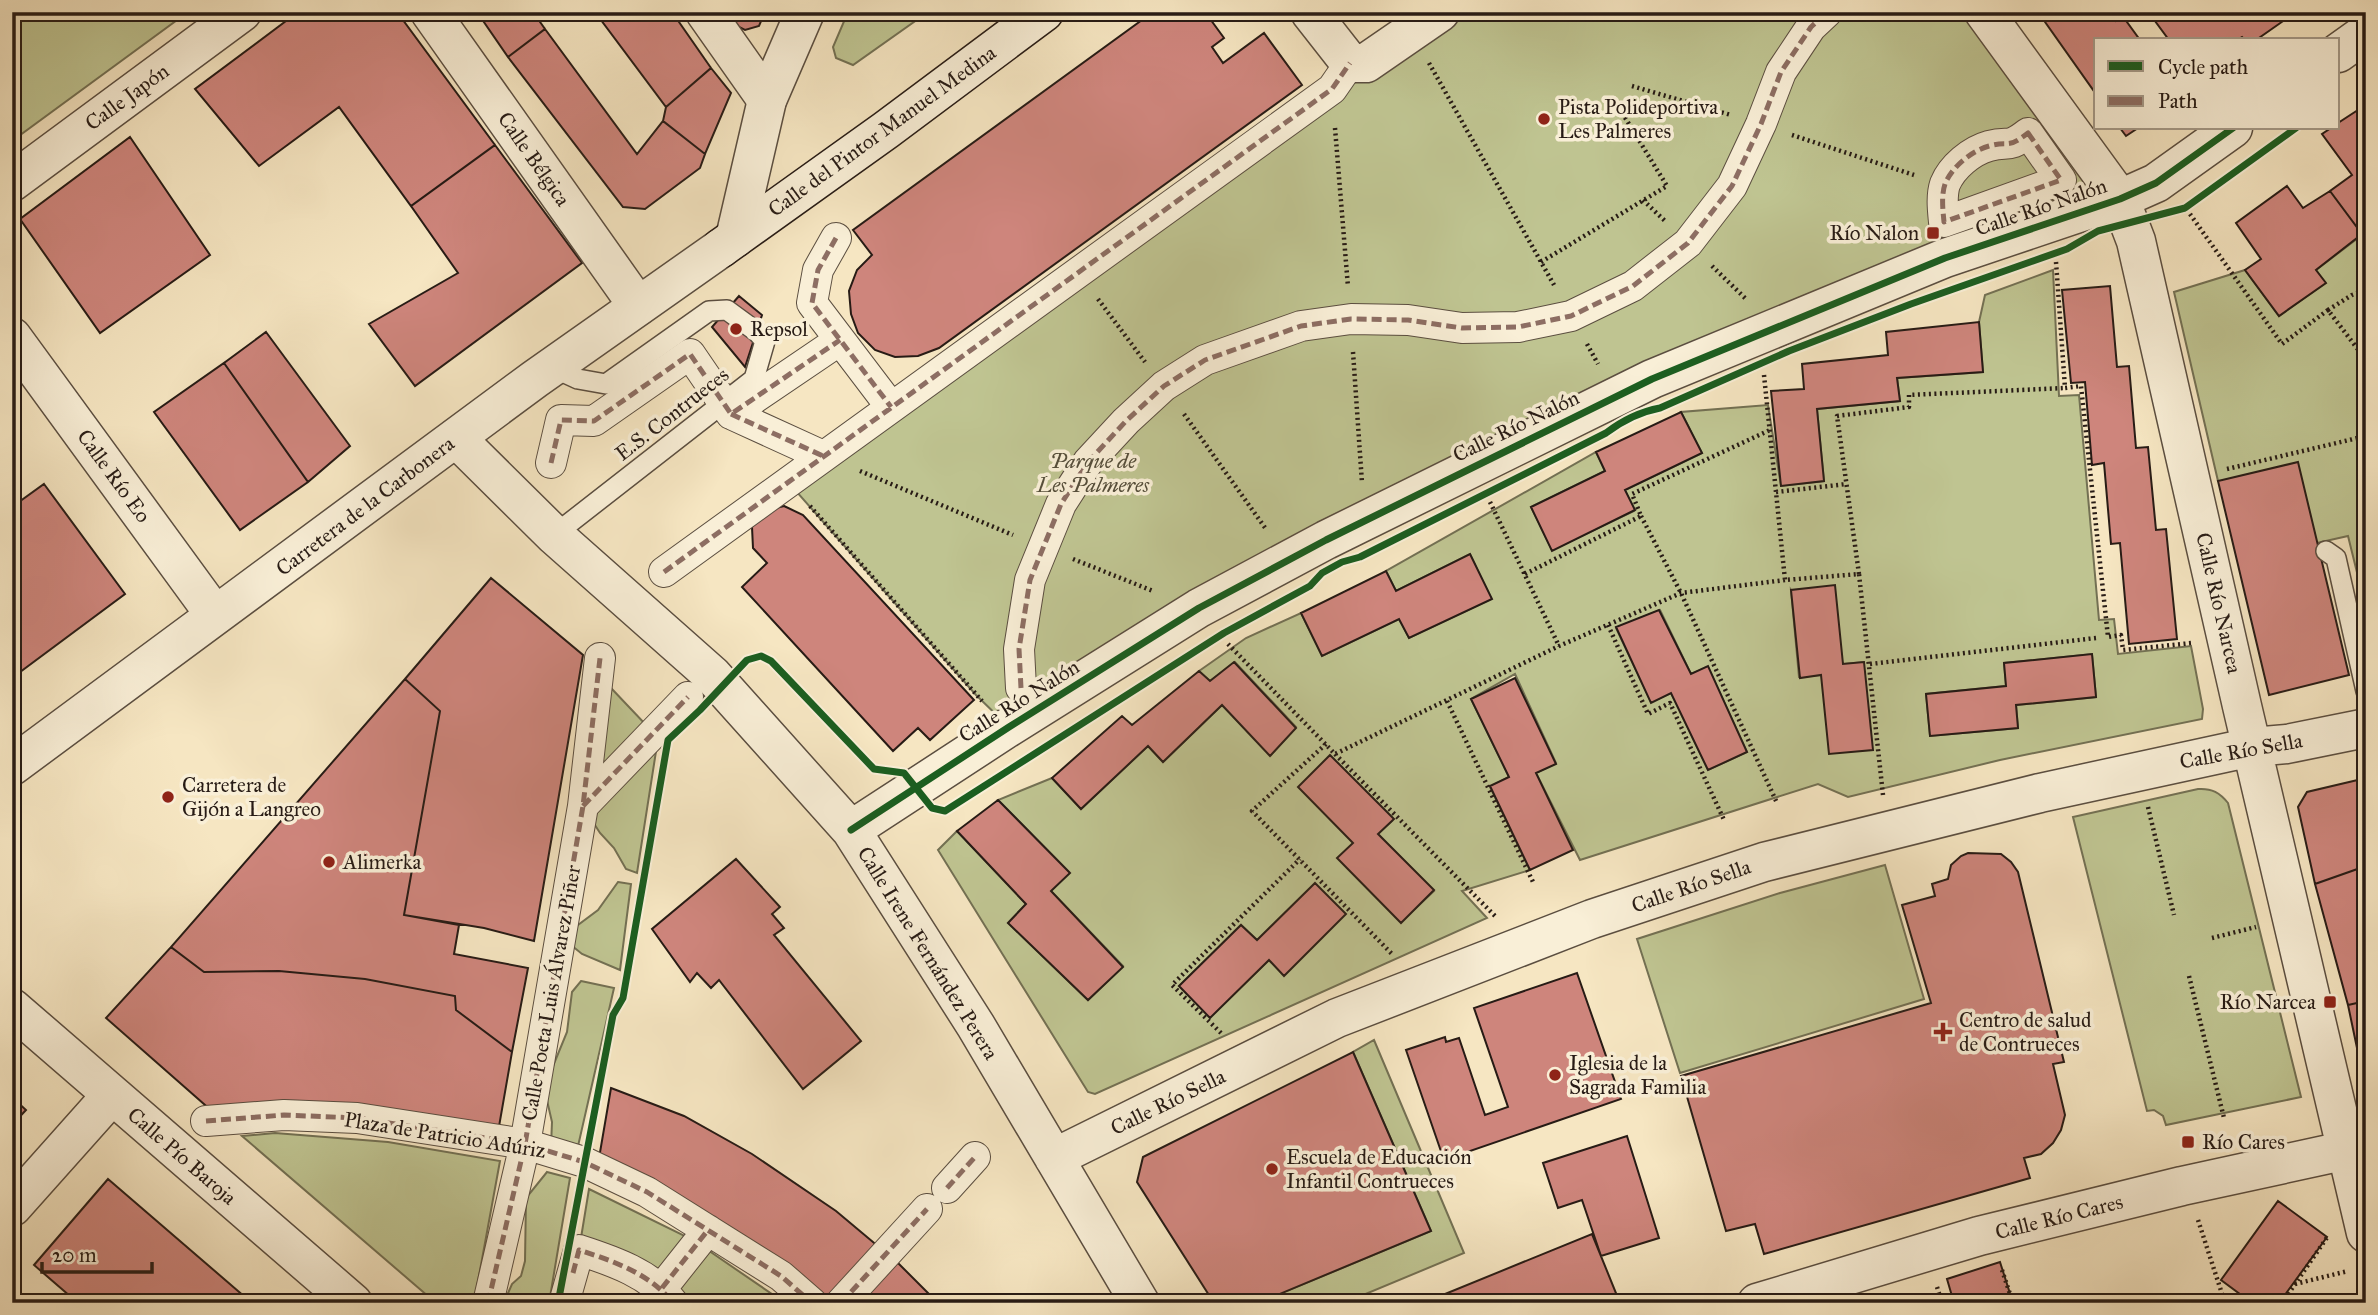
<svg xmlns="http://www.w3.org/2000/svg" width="2378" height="1315" viewBox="0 0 2378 1315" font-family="'IM FELL Great Primer',serif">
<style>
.green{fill:#bfc491;stroke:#737053;stroke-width:2;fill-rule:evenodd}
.building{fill:#ce857c;stroke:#271b15;stroke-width:2}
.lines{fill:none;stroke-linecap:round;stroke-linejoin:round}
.service-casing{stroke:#5b4e40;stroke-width:22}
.pedestrian-casing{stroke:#5b4e40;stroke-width:32}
.minor-casing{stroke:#5b4e40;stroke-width:41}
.tertiary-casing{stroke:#5b4e40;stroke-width:41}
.secondary-casing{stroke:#271b15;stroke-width:41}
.path{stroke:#271b15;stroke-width:4.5;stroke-dasharray:2 3.5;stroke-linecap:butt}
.service{stroke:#f9efd7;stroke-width:19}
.pedestrian{stroke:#f9efd7;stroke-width:30}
.minor{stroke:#f9efd7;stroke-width:38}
.tertiary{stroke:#f9efd7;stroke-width:38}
.secondary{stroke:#f9efd7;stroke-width:38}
.quiet{stroke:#8d6e63;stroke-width:5;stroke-dasharray:10 5;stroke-linecap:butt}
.cycleway-casing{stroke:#f9efd7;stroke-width:11}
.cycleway{stroke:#1b5e20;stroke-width:7}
.poi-dot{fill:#8f2418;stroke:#f9efd7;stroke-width:2.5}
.labels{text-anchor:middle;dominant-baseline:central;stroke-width:7;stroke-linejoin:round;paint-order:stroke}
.street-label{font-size:21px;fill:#271b15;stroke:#f9efd7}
.poi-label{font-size:21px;fill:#271b15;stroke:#f9efd7;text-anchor:start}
.park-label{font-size:21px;font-style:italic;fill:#554e3a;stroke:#f9efd7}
</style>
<rect width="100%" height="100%" fill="#f6e6c2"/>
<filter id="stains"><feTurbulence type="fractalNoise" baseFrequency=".00286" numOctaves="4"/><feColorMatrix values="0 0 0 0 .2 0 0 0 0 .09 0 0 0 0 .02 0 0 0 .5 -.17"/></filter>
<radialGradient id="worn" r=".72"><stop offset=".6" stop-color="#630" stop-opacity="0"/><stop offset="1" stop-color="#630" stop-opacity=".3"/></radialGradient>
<path class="green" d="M12,12h176l-176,129z
M848,12h80l-75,53 -17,-7 -3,-11z
M1440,12h544l136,187 -468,180 -643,348 -33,-32 -188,-213z
M2366,232v377l-18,-73 -31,7 -99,-62 -44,-189 71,-22 34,46 46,-33 -9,-13z
M2053,270l6,126 20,-1 20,225 15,-1 4,35 73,-8 12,63 -1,10 -202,41 -152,37 -30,-13 -238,76 -44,-87 20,-10 -41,-89 -44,25 38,78 -19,10 40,83 -68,21 25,27 -392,176 -7,-2 -150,-242 19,-19 69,73 -18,19 80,77 35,-34 -72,-75 18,-19 -71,-72 54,-22 29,31 67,-63 15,16 59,-57 49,50 25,-28 -61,-65 -25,19 -11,-10 47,-33 55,-25 21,43 77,-37 10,19 82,-39 -21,-45 -74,37 -10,-20 210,-119 9,19 -74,36 21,43 82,-39 -9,-21 77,-37 -21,-41 87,-7 13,81 43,-5 -7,-72 83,-8 -3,-23 86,-6 -4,-50 6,-27zM1791,590l52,74 21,-2 -43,13 -22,2zM1660,610l31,64 17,-7 39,85 -39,18 -37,-77 -20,9 -35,-74zM2092,654l4,43 -80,8 2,23 -88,8 -4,-42 80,-8 -2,-23zM1393,820l-15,14 56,57 -33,31 -48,-79zM1241,925l16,15 27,35 -15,-15 -59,57 -31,-31z
M611,688l37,39 -48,49z
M657,745l-20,128 -11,-4 -12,-21 -14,-15 -7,-11 5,-21z
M2198,789c14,-1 22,4 30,14l73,294 -135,28 -3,-9 -9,-6 -7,1 -74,-294z
M1885,865l39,134 -244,74 -43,-134 143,-46z
M618,882l13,2 -11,86 -38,-16 -11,-9 -1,-14 28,-21z
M581,981l33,7 -38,167 -25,-9 1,-24 -6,-26 5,-25 16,-39 5,-40z
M1374,1040l90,213 -120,50h-86l173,-72 -78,-179z
M275,1133l113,9 112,19 -26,142h-38l-194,-167z
M547,1172l23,6 -21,125h-43l-1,-3 7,-16 9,-8 4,-15 1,-63z
M589,1189l100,49 -36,45 -74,-33z
M702,1246l83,57h-104l-8,-11z"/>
<path class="building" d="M298,12h99l98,133 -84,61 -72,-99 -80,59 -64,-77z
M477,12h56l12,17 -37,28z
M595,12h77l39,56 -45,39z
M727,12h38l-6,14 -14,4 -6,-3z
M1153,12h52l19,26 -12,9 11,16 41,-30 38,52 -363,263 -21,8 -23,1 -20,-7 -17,-17 -7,-19 -2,-23 8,-21 15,-15 -19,-25z
M2038,12h72l6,9 8,-3 16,22h-44v54z
M2168,12h128l-40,28h-11l-3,-3 -5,3h-68l-14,-19z
M545,29l92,125 26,-33 42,33 -5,14 -55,41 -22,-2 -115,-150z
M711,68l20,25 -26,61 -42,-33 3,-14z
M2361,108l5,6v117l-4,3 -32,-43 22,-16 -30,-41 9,-6h7v-5z
M2120,128h18l-12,8z
M130,137l80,118 -110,78 -80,-114z
M495,145l87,118 -167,123 -46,-62 89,-51 -47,-67z
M2287,186l16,22 27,-17 32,43 -46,36 10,13 -47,33 -34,-46 16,-11 -25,-36z
M2110,286l7,81 12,-1 7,82 12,-1 8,83 10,-1 11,110 -48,5 -9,-101 -9,1 -7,-81 -12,2 -7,-83 -14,1 -9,-93z
M739,296l23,19 -17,52 -33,-40z
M1979,322l4,50 -86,6 3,23 -83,8 7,72 -43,5 -10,-95 33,-2 -2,-25 86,-9 -2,-23z
M266,332l84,114 -42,36 -84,-119z
M224,363l84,119 -68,48 -86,-118z
M1681,412l21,41 -77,37 10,20 -83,41 -21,-44 74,-36 -9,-19z
M2298,462l51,213 -80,20 -51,-214z
M44,484l81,110 -113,84v-171z
M784,506l19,9 171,185 -44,40 -12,-12 -25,23 -151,-164 25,-24 -14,-15 -1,-21 12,-16z
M1470,554l22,45 -83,39 -10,-19 -77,37 -21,-43 85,-42 10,20z
M491,578l92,77 -49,286 -50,-13 -80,-13 36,-204 -35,-32z
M1835,585l8,79 21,-2 9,88 -44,4 -8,-79 -21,3 -9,-88z
M1659,610l32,64 17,-8 39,86 -39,18 -37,-77 -20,10 -35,-76z
M2092,654l4,43 -80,8 2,23 -88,8 -4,-42 80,-8 -2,-23z
M1234,662l62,66 -26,28 -48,-51 -59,57 -15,-16 -67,63 -29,-31 70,-62 10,9 67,-54 11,10z
M1515,678l41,86 -20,9 37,77 -43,20 -40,-84 19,-9 -38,-78z
M405,679l35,32 -36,204 55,10 -5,29 74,14 -16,84 -56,-42 -1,-14 -90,-17 -86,-8 -75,1 -33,-25z
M1330,755l64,64 -16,15 56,56 -33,33 -64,-65 16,-15 -55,-56z
M2366,778v88l-51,18 -17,-77 9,-15z
M998,800l72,73 -19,18 72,76 -35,33 -80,-77 18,-19 -69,-73z
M1968,853l33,1 10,8 7,10 46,190 -11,2 12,51 -4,15 -8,13 -12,11 -17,4 6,20 -266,76 -9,-30 -29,7 -45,-155 250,-73 -29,-98 33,-9 -3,-12 16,-5 3,-14 10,-9z
M736,859l44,48 -8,7 12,14 -10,7 87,106 -58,48 -84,-109 -8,8 -14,-15 -7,9 -38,-53z
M2366,866v135l-18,4 -33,-121z
M1315,883l31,31 -62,62 -15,-16 -59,58 -31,-32 62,-61 16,15z
M171,947l33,25 75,-1 86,8 90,17 1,14 56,42 -15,86 -276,-19 -115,-101z
M1577,973l44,126 -177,61 -38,-110 39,-13 1,5 13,-4 26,77 23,-8 -34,-99z
M2366,1001v90l-18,-86z
M1353,1052l78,179 -173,72h-44l-77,-121 6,-25z
M611,1088l73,28 68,38 84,57 62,52 40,40h-114l-226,-139z
M12,1091l5,5 -3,3 12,11 -14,15z
M1627,1136l32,102 -58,18 -19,-56 -24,8 -15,-45z
M108,1179l130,112 14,12h-174l-44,-38z
M2278,1201l49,36 -48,66h-27l-31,-23z
M1592,1234l28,69h-197z
M2000,1262l13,41h-59l-7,-24z"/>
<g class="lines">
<g class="service-casing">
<path id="service" d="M552,367l26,12 28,5 103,-73 18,-1 30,22 8,9 -11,38 -200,156
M2326,551l10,7 30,133"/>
</g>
<g class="pedestrian-casing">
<path id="pedestrian" d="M2028,133l33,47 -117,42c-1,-11 -3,-26 1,-38 7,-17 26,-33 44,-38 21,-6 17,4 39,-13z
M836,238l-18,32 -6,33 79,104
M731,414l92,42
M551,463l10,-43 33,1 96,-67 41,60 109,-74
M664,572l668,-483 18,-26
M1021,688l-2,-39 11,-69 31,-76 27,-42 38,-41 38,-35 41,-26 96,-34 50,-7 57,1 54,8 56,-1 53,-11 62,-30 55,-43 44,-57 29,-62 20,-52 30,-45 16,-15
M583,806l105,-109
M206,1121l78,-6 73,3 168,26 59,18 63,30 134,84 31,27
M947,1188l28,-31
M662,1288l46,-58
M488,1303l37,-159 58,-338 17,-148
M564,1303l15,-53c34,11 72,24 94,53
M841,1303l86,-94"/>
</g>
<g class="minor-casing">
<path id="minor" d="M430,12l208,294
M705,12l62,88
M1310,12l40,51h16l74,-51
M1984,12l136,187 16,42 106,465 124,527
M2338,53l28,-20
M12,182l230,-170
M12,337l203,278
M456,438l98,97 158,140 139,155 125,196 164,277
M851,830l158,-103 190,-119 127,-68 326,-161 293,-121 175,-59 36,-16 77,-55
M12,1008l341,295
M1054,1158l283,-140 255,-99 172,-57 276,-69 212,-46 35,-3 79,-16
M12,1207l99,-111
M1757,1303l222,-67 203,-50 184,-40"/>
</g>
<g class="tertiary-casing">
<path id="tertiary" d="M735,238l32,-138 38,-88
M12,766l523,-387 186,-131"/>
</g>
<g class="secondary-casing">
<path id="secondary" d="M721,248l165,-118 158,-118"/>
</g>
<path class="path" d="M1429,63l125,222
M1632,86l99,29
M1335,128l13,159
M1792,135l122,40
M1643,200l22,21
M2190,214l92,130 46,-34 38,50
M1541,262l126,-76 -46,-75
M2056,262l9,126 16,-2 27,251 13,-2 2,15 69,-7
M1712,266l34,33
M1098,299l47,63
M2328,310l24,-15 14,-5
M1587,344l11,20
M1353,352l9,131
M1764,375l21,205 74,-6 24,221
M1184,414l82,115
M2227,469l139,-33
M860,471l153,64
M1776,492l71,-8
M1490,502l69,144
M810,506l172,195
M1641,516l40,77 96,210
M1073,559l80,32
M1525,574l116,-58 -9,-22 138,-64
M1859,574l-22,-158 72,-9v-12l156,-7
M1608,625l40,89 22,-11 54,117
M1228,644l107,110 224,-108 122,-53 104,-13
M1870,664l226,-26
M1447,701l86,181
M1326,744l-74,67 141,144
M1335,754l162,164
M2148,807l26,108
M2212,938l44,-11
M2189,976l35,142
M1221,1033l-49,-48 128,-126
M2198,1220l27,83
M2002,1270l11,33
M2295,1284l53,-13
M1937,1287l5,16
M2282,1303l46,-67"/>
<use href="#service" class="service"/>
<use href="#pedestrian" class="pedestrian"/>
<use href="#minor" class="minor"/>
<use href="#tertiary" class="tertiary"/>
<use href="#secondary" class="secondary"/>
<path class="quiet" d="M2028,133l33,47 -117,42c-1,-11 -3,-26 1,-38 7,-17 26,-33 44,-38 21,-6 17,4 39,-13z
M836,238l-18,32 -6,33 79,104
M731,414l92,42
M551,463l10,-43 33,1 96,-67 41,60 109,-74
M664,572l668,-483 18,-26
M1021,688l-2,-39 11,-69 31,-76 27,-42 38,-41 38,-35 41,-26 96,-34 50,-7 57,1 54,8 56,-1 53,-11 62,-30 55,-43 44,-57 29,-62 20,-52 30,-45 16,-15
M583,806l105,-109
M206,1121l78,-6 73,3 168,26 59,18 63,30 134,84 31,27
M947,1188l28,-31
M573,1273l6,-23c34,11 72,24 94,53
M662,1288l46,-58
M488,1303l37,-159 58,-338 17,-148
M841,1303l86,-94"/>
<g class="cycleway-casing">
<path id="cycleway" d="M851,830l158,-103 190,-119 127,-68 326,-161 293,-121 175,-59 36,-16 77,-55
M558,1303l55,-288 10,-17 45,-258 32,-30 47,-50 14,-4 10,5 103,108 30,4 28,35 13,3 279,-178 86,-47 12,-13 20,-11 18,-5 246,-124c17,-13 33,-21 54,-25l129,-57 122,-47 156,-55 31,-18 87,-23 111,-80"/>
</g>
<use href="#cycleway" class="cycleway"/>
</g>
<g class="poi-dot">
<circle cx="1544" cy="119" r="7"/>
<rect x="1926" y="226" width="14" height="14" rx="3.5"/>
<circle cx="736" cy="329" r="7"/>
<circle cx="168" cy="797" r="7"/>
<circle cx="329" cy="862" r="7"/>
<rect x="2323" y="995" width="14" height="14" rx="3.5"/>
<path d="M1939.5 1021.5h7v7h7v7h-7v7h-7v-7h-7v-7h7z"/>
<circle cx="1555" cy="1075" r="7"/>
<rect x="2181" y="1135" width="14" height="14" rx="3.5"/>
<circle cx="1272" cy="1169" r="7"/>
</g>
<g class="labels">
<g class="street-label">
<text transform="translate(127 97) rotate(-36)">Calle Japón</text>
<text transform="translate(882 131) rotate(-36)">Calle del Pintor Manuel Medina</text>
<text transform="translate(534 159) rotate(55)">Calle Bélgica</text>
<text transform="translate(2041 207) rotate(-19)">Calle Río Nalón</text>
<text transform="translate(672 414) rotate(-38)">E.S. Contrueces</text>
<text transform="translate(1516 426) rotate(-26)">Calle Río Nalón</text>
<text transform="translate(114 476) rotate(54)">Calle Río Eo</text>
<text transform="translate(365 506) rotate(-37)">Carretera de la Carbonera</text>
<text transform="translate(2219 603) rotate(77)">Calle Río Narcea</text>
<text transform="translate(1019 701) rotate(-32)">Calle Río Nalón</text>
<text transform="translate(2241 751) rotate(-10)">Calle Río Sella</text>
<text transform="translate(1691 886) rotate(-19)">Calle Río Sella</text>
<text transform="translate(928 953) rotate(58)">Calle Irene Fernández Perera</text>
<text transform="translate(551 993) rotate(-80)">Calle Poeta Luis Álvarez Piñer</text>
<text transform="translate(1168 1102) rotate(-26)">Calle Río Sella</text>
<text transform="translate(445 1135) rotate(9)">Plaza de Patricio Adúriz</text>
<text transform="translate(182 1156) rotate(41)">Calle Pío Baroja</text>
<text transform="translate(2059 1217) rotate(-14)">Calle Río Cares</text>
</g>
<g class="poi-label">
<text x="1558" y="107">Pista Polideportiva<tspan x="1558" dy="24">Les Palmeres</tspan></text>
<text x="1919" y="233" text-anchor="end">Río Nalon</text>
<text x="750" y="329">Repsol</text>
<text x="182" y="785">Carretera de<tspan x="182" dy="24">Gijón a Langreo</tspan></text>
<text x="343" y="862">Alimerka</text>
<text x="2316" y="1002" text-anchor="end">Río Narcea</text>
<text x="1959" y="1020">Centro de salud<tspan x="1959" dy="24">de Contrueces</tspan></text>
<text x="1569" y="1063">Iglesia de la<tspan x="1569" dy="24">Sagrada Familia</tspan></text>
<text x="2202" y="1142">Río Cares</text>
<text x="1286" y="1157">Escuela de Educación<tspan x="1286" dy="24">Infantil Contrueces</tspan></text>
</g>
<g class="park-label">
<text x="1093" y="461">Parque de<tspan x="1093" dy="24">Les Palmeres</tspan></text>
</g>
</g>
<rect width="2378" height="1315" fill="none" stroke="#f6e6c2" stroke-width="42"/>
<rect x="14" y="14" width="2350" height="1287" fill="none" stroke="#271b15" stroke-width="3.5"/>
<rect x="21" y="21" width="2336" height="1273" fill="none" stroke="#271b15" stroke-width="2"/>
<rect x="2094" y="38" width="245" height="91" fill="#f9efd7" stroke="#a59a89" stroke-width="2"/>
<rect x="2108" y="61" width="35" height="10" fill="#1b5e20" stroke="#a59a89" stroke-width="2"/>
<text x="2158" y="74" font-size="21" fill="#271b15">Cycle path</text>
<rect x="2108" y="96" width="35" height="10" fill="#8d6e63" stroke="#a59a89" stroke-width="2"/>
<text x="2158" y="108" font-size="21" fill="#271b15">Path</text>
<path d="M42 1262v10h110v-10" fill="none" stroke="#271b15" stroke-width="3.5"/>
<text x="52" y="1262" font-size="21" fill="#271b15" stroke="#f9efd7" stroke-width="5" paint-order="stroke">20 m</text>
<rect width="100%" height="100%" filter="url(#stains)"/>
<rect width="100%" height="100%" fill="url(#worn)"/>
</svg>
